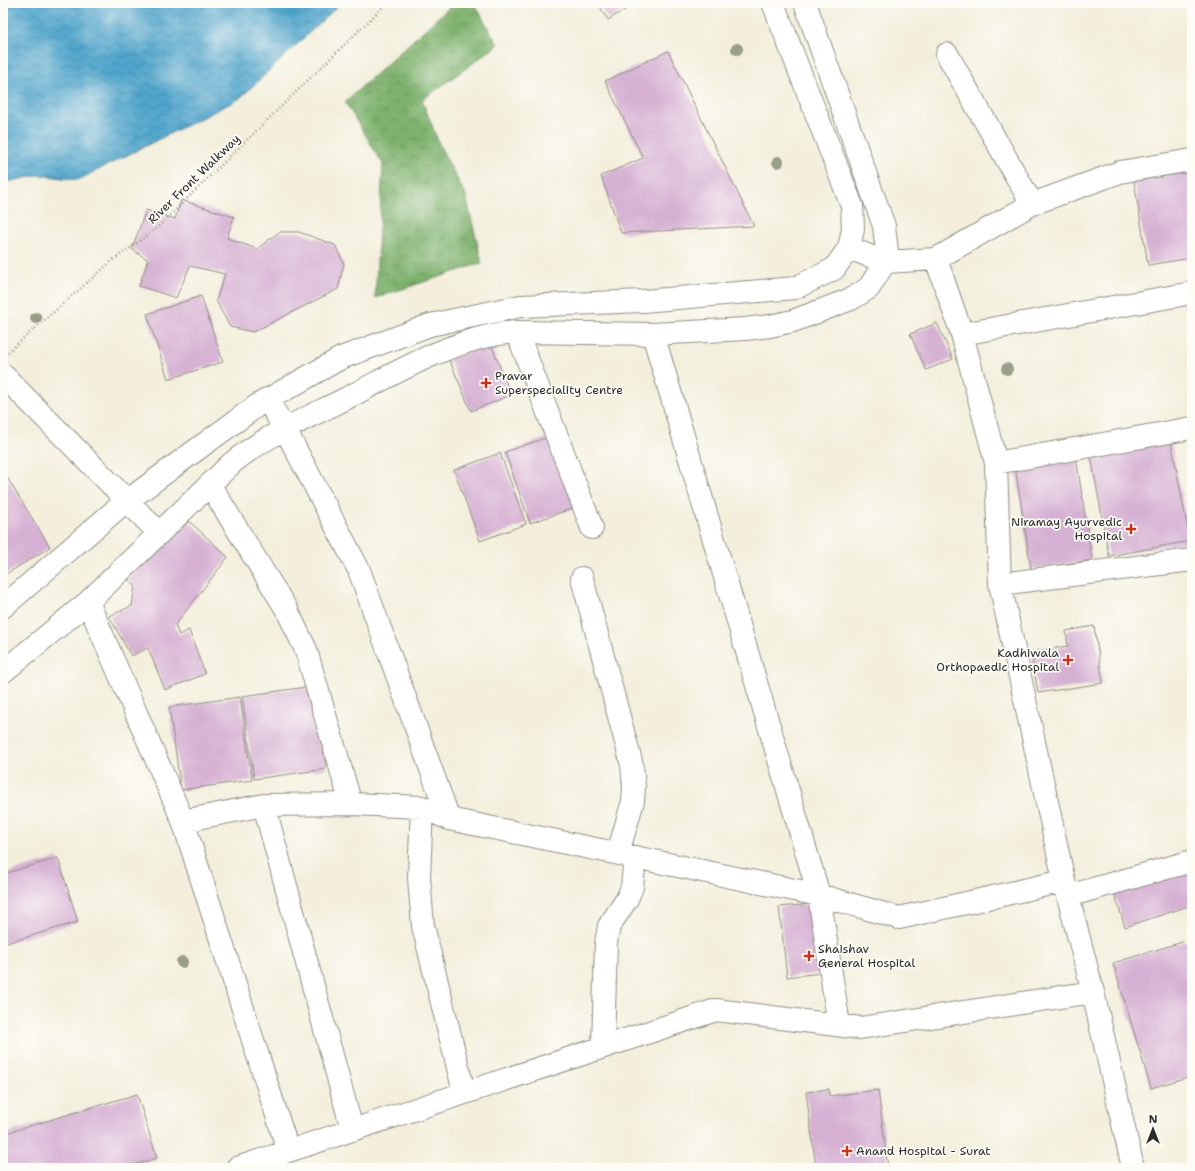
<svg xmlns="http://www.w3.org/2000/svg" width="1195" height="1171" viewBox="0 0 1195 1171" font-family="'Shantell Sans',sans-serif">
<style>
.forest{fill:url(#forest-crowns);stroke:#546e4c}
.water{fill:url(#water-waves);stroke:#3e687c}
.building{fill:#d6b1d3}
.lines{fill:none;stroke-linecap:round;stroke-linejoin:round}
.minor-casing{stroke:#8f8d84;stroke-width:24}
.path{stroke:#8f8d84;stroke-width:2.5;stroke-dasharray:1 3;stroke-linecap:butt}
.minor{stroke:#fff;stroke-width:22}
.tree{fill:#989e88}
.poi-dot{fill:#c8321e;stroke:#fdfcf7;stroke-width:1.5}
.labels{text-anchor:middle;dominant-baseline:central;stroke-width:3.5;stroke-linejoin:round;paint-order:stroke}
.street-label{font-size:12px;fill:#2b2b2b;stroke:#fdfcf7}
.poi-label{font-size:12px;fill:#2b2b2b;stroke:#fdfcf7;text-anchor:start}
</style>
<defs>
<pattern id="forest-crowns" width="20" height="18" patternUnits="userSpaceOnUse"><rect width="20" height="18" fill="#7db16c"/><path d="M2 6a3 3 0 1 1 6 0M12 15a3 3 0 1 1 6 0" fill="none" stroke="#679059"/></pattern>
<pattern id="water-waves" width="16" height="10" patternUnits="userSpaceOnUse"><rect width="16" height="10" fill="#50a5cc"/><path d="M0 5q4-4 8 0t8 0" fill="none" stroke="#4387a6"/></pattern>
</defs>
<rect width="100%" height="100%" fill="#fdfcf7"/>
<filter id="ink" filterUnits="userSpaceOnUse"><feTurbulence type="fractalNoise" baseFrequency=".025" numOctaves="2"/><feDisplacementMap in="SourceGraphic" scale="8" xChannelSelector="R" yChannelSelector="G"/><feConvolveMatrix kernelMatrix="1 2 1 2 8 2 1 2 1" color-interpolation-filters="sRGB"/></filter>
<filter id="wash" filterUnits="userSpaceOnUse"><feTurbulence type="fractalNoise" baseFrequency=".012" numOctaves="4" result="noise"/><feDisplacementMap in="SourceGraphic" scale="16" xChannelSelector="R" yChannelSelector="G"/><feGaussianBlur stdDeviation="0.9" result="paint"/><feColorMatrix in="noise" values="0 0 0 0 0 0 0 0 0 0 0 0 0 0 0 0 0 1.4 0 .05"/><feComposite in="paint" operator="in"/></filter>
<g filter="url(#wash)">
<rect width="100%" height="100%" fill="#f3efdc"/>
<path class="forest" d="M454,3h26l-4,3 22,39 -76,55 18,46 26,50 16,67 -107,35 8,-134 -38,-62z"/>
<path class="water" d="M3,3h338l-102,96 -161,81 -39,-5 -36,8z"/>
<g id="blocks">
<path class="building" d="M598,3h38l-28,17z
M668,51l86,175 -133,7 -20,-57 42,-18 -38,-77z
M1192,172v86l-44,7 -14,-84z
M181,200l53,17 -7,21 30,11 22,-17h20l36,13 9,19 -6,25 -85,43 -23,-5 -14,-26 9,-27 -35,-8 -14,32 -37,-12 9,-26 -16,-11 14,-39 29,9z
M201,296l22,66 -55,17 -21,-65z
M937,323l16,36 -27,11 -16,-36z
M490,342l21,53 -40,16 -22,-52z
M551,436l26,71 -47,16 -25,-71z
M1171,441l19,100 -81,15 -18,-100z
M500,453l26,71 -46,17 -26,-71z
M1076,457l16,103 -61,9 -16,-103z
M6,476l44,71 -47,29v-98z
M189,521l39,36 -53,68 4,10 10,-5 16,44 -40,16 -17,-42 -17,8 -22,-40 23,-10 3,-21 -8,-6z
M1094,626l9,57 -65,10 -7,-41 37,-6 -2,-15z
M314,686l12,83 -72,10 -12,-83z
M240,697l12,83 -71,10 -12,-83z
M58,858l20,64 -75,22v-70z
M1192,867v38l-67,22 -11,-35z
M813,904l8,69 -34,4 -8,-70z
M1192,939v137l-41,12 -38,-125z
M829,1089v7l49,-6 10,78h-72l-10,-76z
M137,1094l20,64 -33,10h-121v-34z"/>
</g>
</g>
<g filter="url(#ink)">
<use href="#blocks" fill-opacity="0" stroke="#8f8d84" stroke-width="1"/>
<g class="lines">
<g class="minor-casing">
<path id="minor" d="M947,54l85,150
M849,248l36,14 51,-3 96,-55 88,-32 72,-12
M936,259l26,75 34,129 4,121 64,297 29,111 40,176
M517,332l75,196
M653,334l166,561 20,130
M962,334l230,-41
M3,375l156,158
M267,399l18,30 74,141 90,249
M996,463l196,-35
M210,485l77,125 19,40 45,154
M582,578l50,187 2,22 -1,14 -15,52
M1000,584l192,-24
M88,602l95,219 105,329
M3,607l116,-100 62,-46 77,-56 83,-47 89,-33 91,-19 122,-5 152,-13 39,-19 15,-21 4,-19 -1,-23 -79,-203
M3,672l85,-70 144,-139c33,-27 73,-44 111,-63 48,-24 96,-54 150,-65 8,-2 16,-2 24,-3l136,2 92,-5 25,-3 23,-5 58,-22 18,-11 16,-26 2,-10 -3,-26 -79,-223
M264,805l88,324
M422,807l-3,71 4,48 41,166
M183,821l81,-16 87,-1 71,3 27,12 370,76 80,23 165,-37
M1068,896l124,-35
M603,1047l3,-104 3,-17 18,-27 5,-12 3,-30
M237,1168l479,-158 144,18 233,-36"/>
</g>
<path class="path" d="M8,352l105,-92 43,-31 231,-226"/>
<use href="#minor" class="minor"/>
</g>
<g class="tree">
<circle cx="737" cy="49" r="6"/>
<circle cx="778" cy="162" r="6"/>
<circle cx="36" cy="318" r="6"/>
<circle cx="1007" cy="369" r="6"/>
<circle cx="182" cy="962" r="6"/>
</g>
</g>
<g class="poi-dot">
<path d="M484 377h4v4h4v4h-4v4h-4v-4h-4v-4h4z"/>
<path d="M1129 523h4v4h4v4h-4v4h-4v-4h-4v-4h4z"/>
<path d="M1066 654h4v4h4v4h-4v4h-4v-4h-4v-4h4z"/>
<path d="M807 950h4v4h4v4h-4v4h-4v-4h-4v-4h4z"/>
<path d="M845 1145h4v4h4v4h-4v4h-4v-4h-4v-4h4z"/>
</g>
<g class="labels">
<g class="street-label">
<text transform="translate(194 179) rotate(-44)">River Front Walkway</text>
</g>
<g class="poi-label">
<text x="495" y="376">Pravar<tspan x="495" dy="14">Superspeciality Centre</tspan></text>
<text x="1122" y="522" text-anchor="end">Niramay Ayurvedic<tspan x="1122" dy="14">Hospital</tspan></text>
<text x="1059" y="653" text-anchor="end">Kadhiwala<tspan x="1059" dy="14">Orthopaedic Hospital</tspan></text>
<text x="818" y="949">Shaishav<tspan x="818" dy="14">General Hospital</tspan></text>
<text x="856" y="1151">Anand Hospital - Surat</text>
</g>
</g>
<rect width="1195" height="1171" fill="none" stroke="#fdfcf7" stroke-width="16"/>
<g transform="translate(1153 1129)" stroke="#fdfcf7" stroke-width="3" paint-order="stroke">
<path d="M0-3L7 15L0 10L-7 15Z" fill="#2b2b2b"/>
<text y="-6" font-size="11" font-weight="bold" text-anchor="middle" fill="#2b2b2b">N</text>
</g>
</svg>
